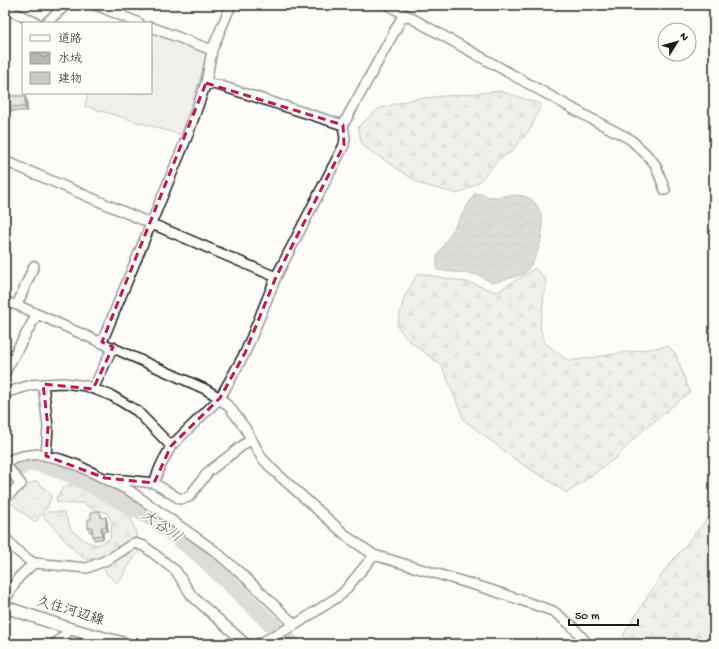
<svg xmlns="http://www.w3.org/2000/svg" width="719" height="649" viewBox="0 0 719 649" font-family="'Gochi Hand','Klee One',sans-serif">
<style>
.forest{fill:url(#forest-firs);stroke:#7e7e7c}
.park{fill:url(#park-crowns);stroke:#7e7e7c}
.pitch{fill:#e0dfdb;stroke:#7e7e7c}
.water{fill:url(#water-waves);stroke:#797876}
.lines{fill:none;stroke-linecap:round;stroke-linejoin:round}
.river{stroke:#b7b6b2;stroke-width:17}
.minor-casing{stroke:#1c1c1c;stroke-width:12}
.major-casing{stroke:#1c1c1c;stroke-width:14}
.minor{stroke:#fdfcf7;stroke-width:9}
.major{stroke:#fdfcf7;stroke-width:11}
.wall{fill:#afafac;stroke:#1c1c1c}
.shaded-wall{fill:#8f8e8c;stroke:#1c1c1c}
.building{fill:#cccbc8;stroke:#1c1c1c}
.marked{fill:none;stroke:#c2185b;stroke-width:3;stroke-dasharray:8 5;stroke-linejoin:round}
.labels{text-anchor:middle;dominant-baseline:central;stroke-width:3.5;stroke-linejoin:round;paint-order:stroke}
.street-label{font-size:14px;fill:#1c1c1c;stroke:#fdfcf7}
.water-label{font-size:15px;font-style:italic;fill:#5a5a58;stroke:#fdfcf7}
</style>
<defs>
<pattern id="forest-firs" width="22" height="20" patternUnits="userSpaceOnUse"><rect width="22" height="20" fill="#e0dfdb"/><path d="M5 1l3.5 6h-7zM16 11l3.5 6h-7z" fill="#c0bfbb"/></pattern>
<pattern id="park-crowns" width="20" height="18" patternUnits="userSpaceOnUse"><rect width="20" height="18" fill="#e0dfdb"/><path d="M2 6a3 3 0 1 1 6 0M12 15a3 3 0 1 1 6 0" fill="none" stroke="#c0bfbb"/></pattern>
<pattern id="water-waves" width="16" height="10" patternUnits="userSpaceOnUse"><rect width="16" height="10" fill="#b7b6b2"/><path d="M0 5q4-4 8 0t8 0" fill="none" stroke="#9d9c98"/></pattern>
</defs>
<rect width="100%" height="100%" fill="#fdfcf7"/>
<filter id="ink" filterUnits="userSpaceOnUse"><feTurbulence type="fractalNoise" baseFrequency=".025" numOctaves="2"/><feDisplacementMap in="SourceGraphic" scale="8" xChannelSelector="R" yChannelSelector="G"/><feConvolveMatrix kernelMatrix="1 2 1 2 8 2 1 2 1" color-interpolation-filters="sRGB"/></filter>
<g filter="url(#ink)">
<path class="forest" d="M500,91l41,13 -9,23 -21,25 -12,7 -20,23 -21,12 -38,-10 -58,-39 -4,-18 20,-18 35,-10z
M535,268l11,12 -6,48 5,15 24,18 99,-15 7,7 15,39 -50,41 -23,24 -50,36 -55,-36 -48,-37 -22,-54 -35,-27 -10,-13 7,-28 14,-25 53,10 26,9z
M75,481l53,29 8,23 3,19 -8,10 -13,22 -12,-11 -6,-14h-15l-10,-8 -32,-35 5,-4h16l8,19 15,11 11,3 12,-6 2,-17 -5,-9 -14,-4 -10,-6 -16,1 -10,-2 -1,-5 7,-9z
M714,511v133h-87l-4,-9 41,-64z"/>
<path class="park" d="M36,481l16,14 -5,13 -12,14 -27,-21 16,-15z"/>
<path class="pitch" d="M151,32l56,20 -6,24 -20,59 -96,-29 3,-13h63z"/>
<path class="water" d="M475,193c6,1 13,4 21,4 11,-1 26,-5 36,3 19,15 9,57 -7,72 -6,5 -24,8 -32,11l-15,-8 -41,-5v-14z"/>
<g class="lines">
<path class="river" d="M5,478l23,-16 13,2 32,11 81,44 46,36 92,89"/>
<g class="minor-casing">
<path id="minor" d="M96,5l43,18
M388,5l198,111 44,23 15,14 10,11 10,26
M6,9l31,14
M46,23l20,-18
M151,27l61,23
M206,83l12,2 125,40
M5,161l271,116
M5,302l12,3 188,84 15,9 11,11 14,19 17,30 11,12 76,68 25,17 117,35 62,21 18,14 17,19
M17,305l17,-39
M102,342l85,-205 19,-54 6,-33 19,-45
M5,372l32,-58
M43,384l5,43 -2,29
M93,389l20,-42
M5,393l26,-8 12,-1 21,-1 22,3 26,10 25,15 34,35
M5,464l16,20 -16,14
M5,466l7,-7 11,-3 16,-2 21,5 17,6 53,26 85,60 32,28 48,46
M105,478l49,5 6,-16 11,-21 49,-48 25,-45 31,-76 68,-132 1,-7 -2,-13 61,-111
M154,483l26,16 9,-2 19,-25 43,-33
M5,537c8,11 18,20 29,26
M5,600l14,-23 15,-14 53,5 22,-9 25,-16 10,3 32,25 16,25 54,48
M55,644l16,-15
M258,644l37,-19 47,-31 32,-39"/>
</g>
<g class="major-casing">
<path id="major" d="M5,13l2,-8
M5,609h6l60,20 56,15"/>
</g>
<use href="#minor" class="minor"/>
<use href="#major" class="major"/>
</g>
<path class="wall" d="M5,96h20l2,5v10h-22z
M101,515l1,3 4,-1 1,5 1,9 -5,1v7l-9,1 -1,-4v-4h-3l-2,-4 3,-9z"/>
<path class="shaded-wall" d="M25,96l2,5v10l-2,-4z
M106,517l1,5 1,9 -2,-4z
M101,527l2,5v7l-1,-4z"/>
<path class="building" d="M5,96h20v11l-20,-1z
M100,511l1,7 5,-1v10h-5l1,8 -9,1 -1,-9 -4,1v-9h3v-7z"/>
</g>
<path d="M0 0H719V649H0ZM206,83l137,42 1,20 -68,132 -31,76 -25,45 -49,48 -17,37 -49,-5 -59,-22 2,-29 -5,-43 50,5 20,-42 -11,-5z" fill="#fdfcf7" fill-opacity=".55" fill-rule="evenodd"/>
<path class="marked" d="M206,83l137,42 1,20 -68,132 -31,76 -25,45 -49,48 -17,37 -49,-5 -59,-22 2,-29 -5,-43 50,5 20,-42 -11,-5z"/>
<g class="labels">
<g class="street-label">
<text transform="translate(70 612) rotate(17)">久住河辺線</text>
</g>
<g class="water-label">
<text transform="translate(161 527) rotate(35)">大谷川</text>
</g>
</g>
<rect width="719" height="649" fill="none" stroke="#fdfcf7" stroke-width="20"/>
<rect x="10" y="10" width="699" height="629" fill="none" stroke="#1c1c1c" stroke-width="1.5" filter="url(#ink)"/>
<rect x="22" y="22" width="130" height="72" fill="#fdfcf7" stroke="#a3a29f"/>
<rect x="30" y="35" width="20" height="6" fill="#fdfcf7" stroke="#a3a29f"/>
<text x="58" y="42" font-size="12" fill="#1c1c1c">道路</text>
<rect x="30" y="52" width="20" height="12" fill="url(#water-waves)" stroke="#a3a29f"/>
<text x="58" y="62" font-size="12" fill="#1c1c1c">水域</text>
<rect x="30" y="72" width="20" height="12" fill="#cccbc8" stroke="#a3a29f"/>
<text x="58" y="82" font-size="12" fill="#1c1c1c">建物</text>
<g transform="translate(677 42) rotate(53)"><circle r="19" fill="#fdfcf7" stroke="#a3a29f"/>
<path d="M0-3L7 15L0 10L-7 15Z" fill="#1c1c1c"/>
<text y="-6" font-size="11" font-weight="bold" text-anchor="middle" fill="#1c1c1c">N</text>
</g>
<path d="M569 619v6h69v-6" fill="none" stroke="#1c1c1c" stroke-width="2"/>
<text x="575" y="619" font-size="12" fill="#1c1c1c" stroke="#fdfcf7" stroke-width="3" paint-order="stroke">50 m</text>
</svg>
